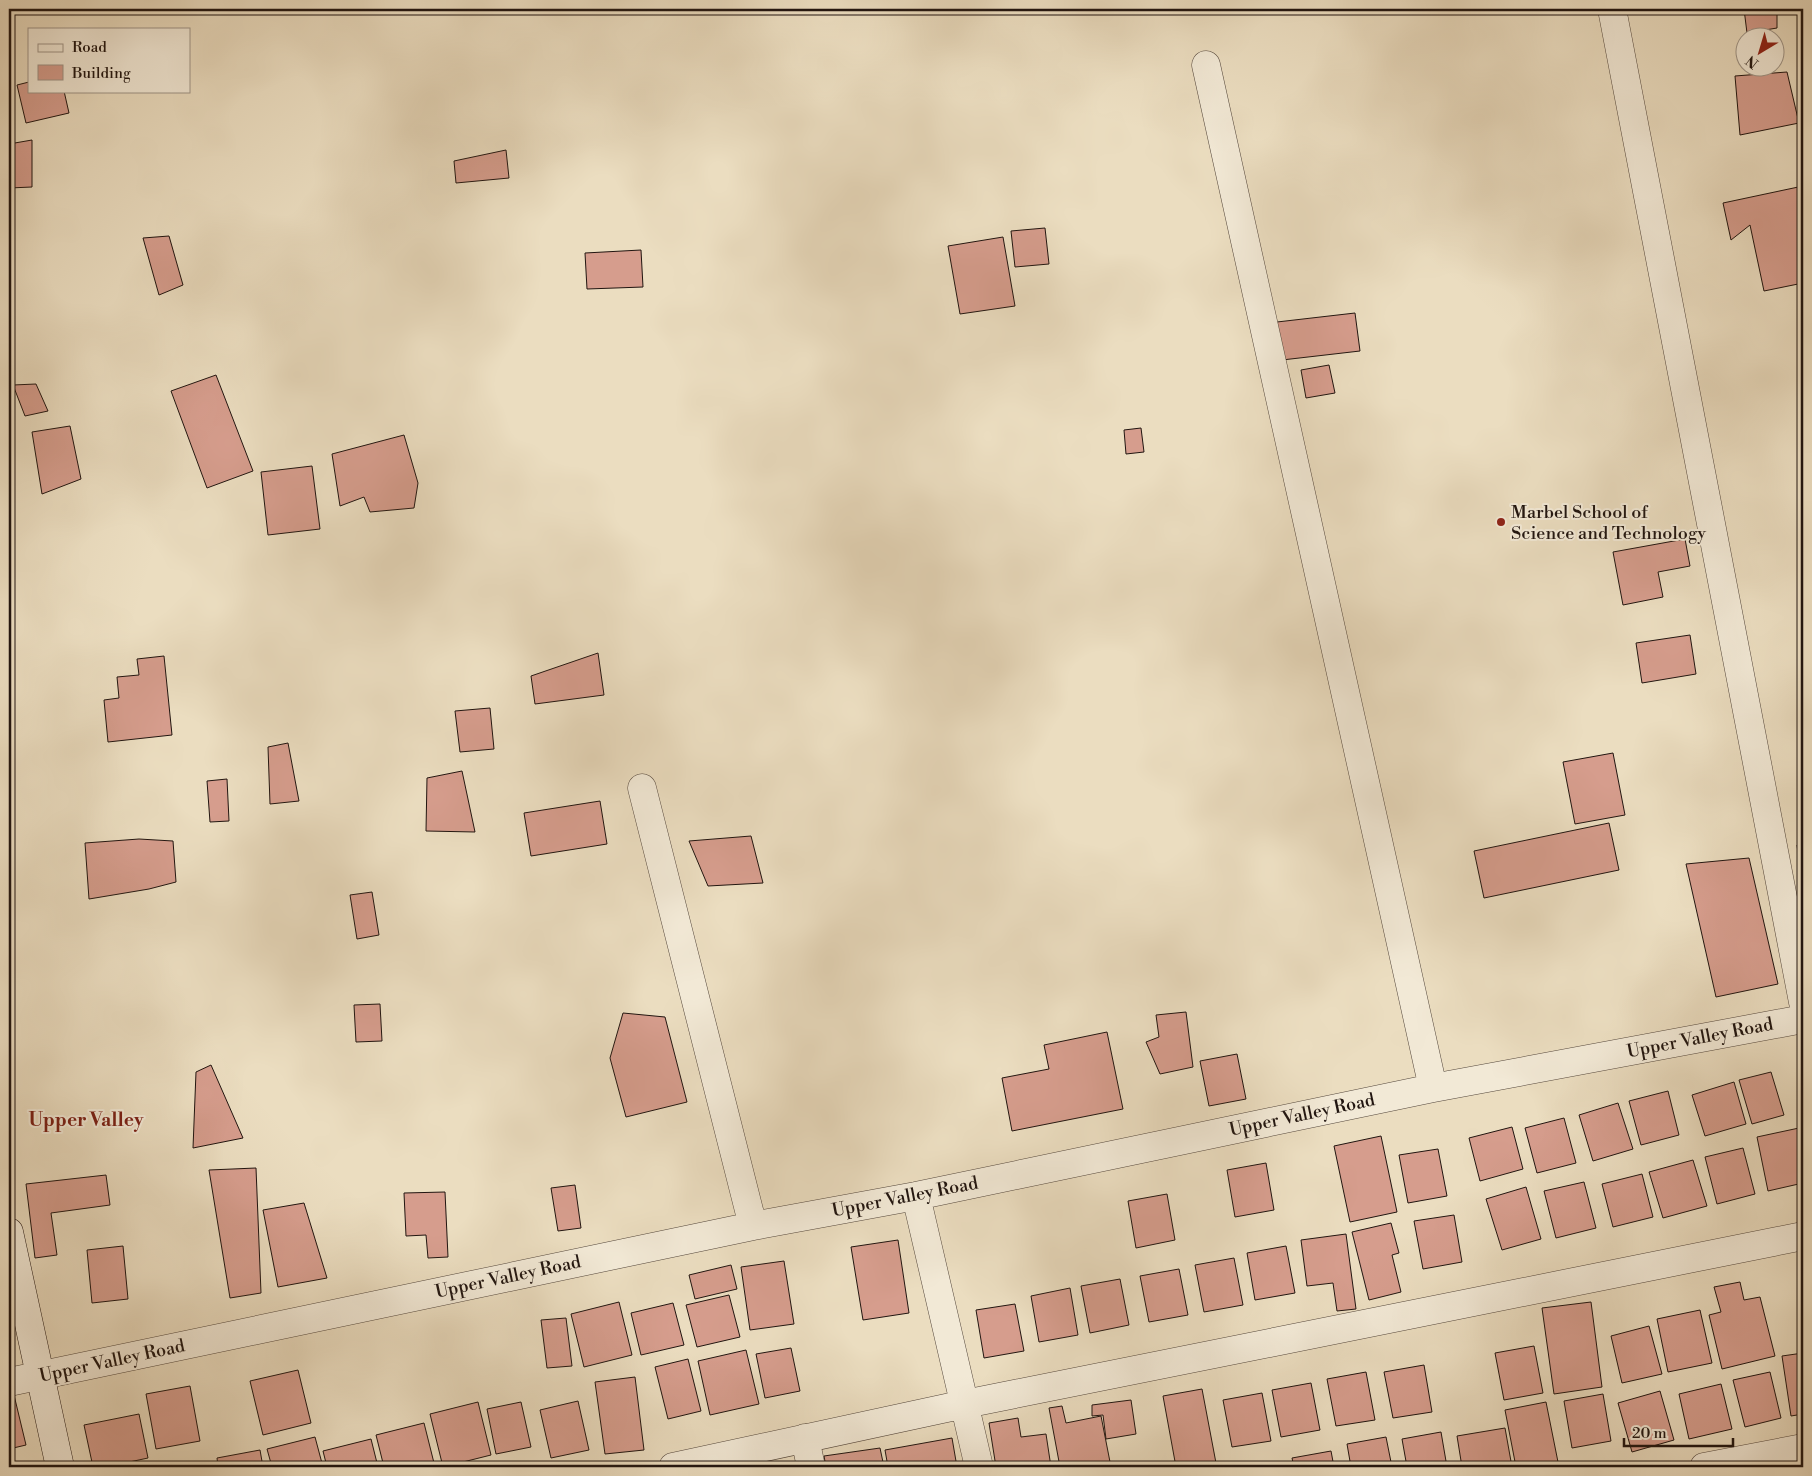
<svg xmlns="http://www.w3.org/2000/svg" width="1812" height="1476" viewBox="0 0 1812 1476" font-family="'Libre Bodoni',serif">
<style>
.building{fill:#d69d8d;stroke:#211510}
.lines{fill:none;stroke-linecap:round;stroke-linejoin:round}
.street-casing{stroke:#54473c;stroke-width:29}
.secondary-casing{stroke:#211510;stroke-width:29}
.street{stroke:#f2e9d6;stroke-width:28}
.secondary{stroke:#f2e9d6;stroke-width:28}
.poi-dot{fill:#8f2418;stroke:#f2e9d6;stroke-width:2}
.labels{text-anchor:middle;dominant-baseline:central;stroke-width:4;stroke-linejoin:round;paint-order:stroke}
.poi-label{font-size:18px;fill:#211510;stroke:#f2e9d6;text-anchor:start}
.street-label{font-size:18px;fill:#211510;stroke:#f2e9d6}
.neighbourhood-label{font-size:19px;font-weight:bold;fill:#7a1f14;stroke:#f2e9d6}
</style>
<rect width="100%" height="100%" fill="#ebddc0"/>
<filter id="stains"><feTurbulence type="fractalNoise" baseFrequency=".004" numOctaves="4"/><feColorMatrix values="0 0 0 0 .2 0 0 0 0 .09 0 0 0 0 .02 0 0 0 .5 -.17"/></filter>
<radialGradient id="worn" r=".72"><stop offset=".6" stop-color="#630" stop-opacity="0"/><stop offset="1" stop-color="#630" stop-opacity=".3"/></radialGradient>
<path class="building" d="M1744,9h33v19l-30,5z
M1787,72l12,51 -59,12 -5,-59z
M29,82v9h35l5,22 -43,10 -9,-38z
M32,140v47l-23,1v-44z
M506,150l3,28 -53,5 -2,-22z
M1803,186v97l-39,8 -14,-66 -19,15 -8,-37z
M1045,228l4,36 -34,3 -4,-36z
M169,236l14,49 -24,10 -16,-57z
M1003,237l12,69 -55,8 -12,-68z
M641,250l2,37 -56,2 -2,-36z
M1355,313l5,38 -78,9 -5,-38z
M1329,365l6,28 -29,5 -5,-28z
M216,375l37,96 -46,17 -36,-97z
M36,384l12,27 -23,5 -12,-31z
M70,426l11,53 -39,15 -10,-62z
M1141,428l3,24 -18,2 -2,-24z
M404,435l14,48 -4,25 -44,4 -6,-15 -24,9 -8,-52z
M312,466l8,63 -52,6 -7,-63z
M1685,539l5,27 -32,6 5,25 -40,8 -10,-53z
M1690,635l6,39 -54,9 -6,-40z
M598,653l6,42 -69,9 -4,-28z
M164,656l8,79 -64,7 -4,-42 15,-2 -2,-21 22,-2 -2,-16z
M490,708l4,41 -34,3 -5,-41z
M288,743l11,58 -29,3 -2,-57z
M1613,753l12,62 -50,9 -12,-62z
M462,771l13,61 -49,-1 1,-53z
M227,779l2,42 -19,1 -3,-41z
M600,801l7,43 -76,12 -7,-43z
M1609,823l10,47 -135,28 -10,-47z
M751,836l12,47 -55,3 -19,-45z
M139,839l34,2 3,41 -27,7 -60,10 -4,-56z
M1803,844v25h-3l-3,-24z
M1749,858l29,126 -62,13 -30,-133z
M372,892l7,43 -22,4 -7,-44z
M380,1004l2,37 -26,1 -2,-37z
M1186,1012l7,55 -33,7 -14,-32 13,-5 -3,-22z
M623,1013l42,4 22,85 -61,15 -16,-59z
M1107,1032l16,77 -111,22 -10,-53 47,-9 -5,-24z
M1237,1054l9,45 -37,7 -9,-45z
M211,1065l32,73 -50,10 3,-76z
M1771,1072l13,43 -32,9 -13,-44z
M1734,1082l12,42 -41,12 -13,-41z
M1668,1091l11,44 -38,10 -12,-44z
M1618,1103l15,46 -40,12 -14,-46z
M1564,1118l12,45 -39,10 -12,-45z
M1512,1127l11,42 -43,12 -11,-43z
M1799,1128l4,19v36l-35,8 -11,-54z
M1381,1136l16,76 -47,10 -16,-76z
M1743,1148l12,46 -38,10 -12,-47z
M1438,1149l9,47 -39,7 -9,-48z
M1693,1160l14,46 -44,12 -14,-46z
M1266,1163l8,47 -39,7 -8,-47z
M256,1168l5,125 -31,5 -21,-128z
M1642,1174l11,43 -40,10 -11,-43z
M106,1175l4,30 -59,8 6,42 -22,3 -9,-74z
M1584,1182l12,46 -40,10 -12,-47z
M575,1185l6,43 -23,3 -7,-43z
M1526,1187l15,52 -39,11 -16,-51z
M445,1192l3,65 -20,1 -2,-23 -20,1 -2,-43z
M1167,1194l8,46 -39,8 -8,-47z
M304,1203l23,75 -49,9 -15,-77z
M1454,1215l8,47 -39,7 -9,-48z
M1391,1223l8,30 -7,2 9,37 -32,8 -17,-68z
M1346,1234l10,75 -19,2 -4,-28 -26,3 -6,-46z
M898,1240l11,73 -46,7 -12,-73z
M123,1246l5,53 -36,4 -5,-53z
M1286,1246l9,47 -40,7 -8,-47z
M1234,1258l9,47 -39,7 -9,-47z
M784,1261l10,63 -44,6 -9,-63z
M731,1265l6,24 -42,10 -6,-24z
M1179,1269l9,46 -39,7 -9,-46z
M1120,1279l9,46 -39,8 -9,-47z
M1740,1282l4,18 16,-3 15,59 -53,13 -13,-54 12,-3 -7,-25z
M1070,1288l8,47 -39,7 -8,-46z
M729,1295l11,42 -43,10 -11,-42z
M619,1302l13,53 -48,12 -13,-53z
M1591,1302l11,85 -48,7 -12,-86z
M673,1303l11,42 -43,10 -10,-42z
M1015,1304l9,47 -40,7 -8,-48z
M1700,1310l12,53 -44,9 -11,-53z
M566,1318l6,48 -25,2 -6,-48z
M1649,1326l13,48 -40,9 -11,-47z
M1534,1346l9,47 -39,7 -9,-47z
M791,1348l9,43 -35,7 -9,-44z
M746,1350l13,54 -49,11 -12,-54z
M1803,1353v61l-12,2 -9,-60z
M688,1359l13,52 -33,8 -13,-52z
M1424,1365l8,47 -39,6 -9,-46z
M298,1370l13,53 -48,12 -13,-54z
M1366,1372l9,48 -39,6 -9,-47z
M1770,1372l11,46 -36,9 -12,-47z
M635,1377l9,73 -39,4 -10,-72z
M1311,1383l9,47 -39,7 -9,-47z
M1721,1384l11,45 -43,10 -10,-45z
M190,1386l10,55 -44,8 -10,-55z
M1202,1389l14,74 -23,4h-17l-13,-71z
M1660,1391l14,49 -42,12 -14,-49z
M1262,1393l9,48 -39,6 -9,-47z
M1603,1394l8,47 -39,7 -8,-47z
M14,1395l12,50 -17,4v-53z
M1131,1400l5,34 -30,5 -3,-24 -11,1v-11z
M578,1401l11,49 -38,8 -11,-48z
M478,1402l13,53 -48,12 -13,-53z
M521,1402l10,45 -35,7 -9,-45z
M1546,1402l13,65h-43l-11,-57z
M1062,1406l4,17 35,-7 10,51h-51l-11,-59z
M139,1414l9,44 -42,9h-13l-9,-42z
M1018,1418l3,19 25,-3 5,33h-55l-7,-44z
M424,1423l11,44h-51l-8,-32z
M1505,1428l7,39h-50l-5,-31z
M1441,1432l6,35h-40l-5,-28z
M315,1437l8,30h-51l-5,-18z
M1386,1437l6,30h-41l-4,-23z
M952,1438l5,29h-69l-3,-17z
M371,1439l7,28h-51l-4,-16z
M880,1448l4,19h-58l-2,-11z
M260,1450l3,17h-45l-1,-9z
M1331,1451l3,16h-40l-2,-9z
M1274,1463l1,4h-25z"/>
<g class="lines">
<g class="street-casing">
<path id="street" d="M1612,9l191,993
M1206,65l227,1023
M642,788l111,438
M916,1196l63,271
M9,1382l744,-156 163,-30 517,-108 370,-69
M805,1438l6,29
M673,1467l292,-63 838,-168
M1704,1467l99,-19"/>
</g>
<g class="secondary-casing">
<path id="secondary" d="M9,1232l51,235"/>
</g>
<use href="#street" class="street"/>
<use href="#secondary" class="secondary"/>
</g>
<circle class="poi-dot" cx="1501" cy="522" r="5"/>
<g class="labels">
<g class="poi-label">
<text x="1511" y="512">Marbel School of<tspan x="1511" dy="21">Science and Technology</tspan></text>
</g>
<g class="street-label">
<text transform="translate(1700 1038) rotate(-11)">Upper Valley Road</text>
<text transform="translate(1302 1115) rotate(-12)">Upper Valley Road</text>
<text transform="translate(905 1197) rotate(-11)">Upper Valley Road</text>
<text transform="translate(508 1277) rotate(-12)">Upper Valley Road</text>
<text transform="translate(112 1361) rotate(-12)">Upper Valley Road</text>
</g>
<g class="neighbourhood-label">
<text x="86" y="1120">Upper Valley</text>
</g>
</g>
<rect width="1812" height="1476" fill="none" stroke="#ebddc0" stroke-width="30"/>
<rect x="10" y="10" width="1792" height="1456" fill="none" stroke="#211510" stroke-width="2.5"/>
<rect x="15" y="15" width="1782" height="1446" fill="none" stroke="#211510"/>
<rect x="28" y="28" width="162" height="65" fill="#f2e9d6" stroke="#9e9487"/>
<rect x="38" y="44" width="25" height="8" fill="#f2e9d6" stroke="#9e9487"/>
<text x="72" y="52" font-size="15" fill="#211510">Road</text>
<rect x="38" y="65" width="25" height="15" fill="#d69d8d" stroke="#9e9487"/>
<text x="72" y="78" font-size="15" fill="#211510">Building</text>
<g transform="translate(1760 52) rotate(218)"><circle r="24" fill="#f2e9d6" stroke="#9e9487"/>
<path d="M0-4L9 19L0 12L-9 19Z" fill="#8f2418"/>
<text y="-8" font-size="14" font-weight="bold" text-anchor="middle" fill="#211510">N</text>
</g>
<path d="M1624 1438v8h109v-8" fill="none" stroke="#211510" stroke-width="2.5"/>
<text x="1632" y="1438" font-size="15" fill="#211510" stroke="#f2e9d6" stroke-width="4" paint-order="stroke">20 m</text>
<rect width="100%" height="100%" filter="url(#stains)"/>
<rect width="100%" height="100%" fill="url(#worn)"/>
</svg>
